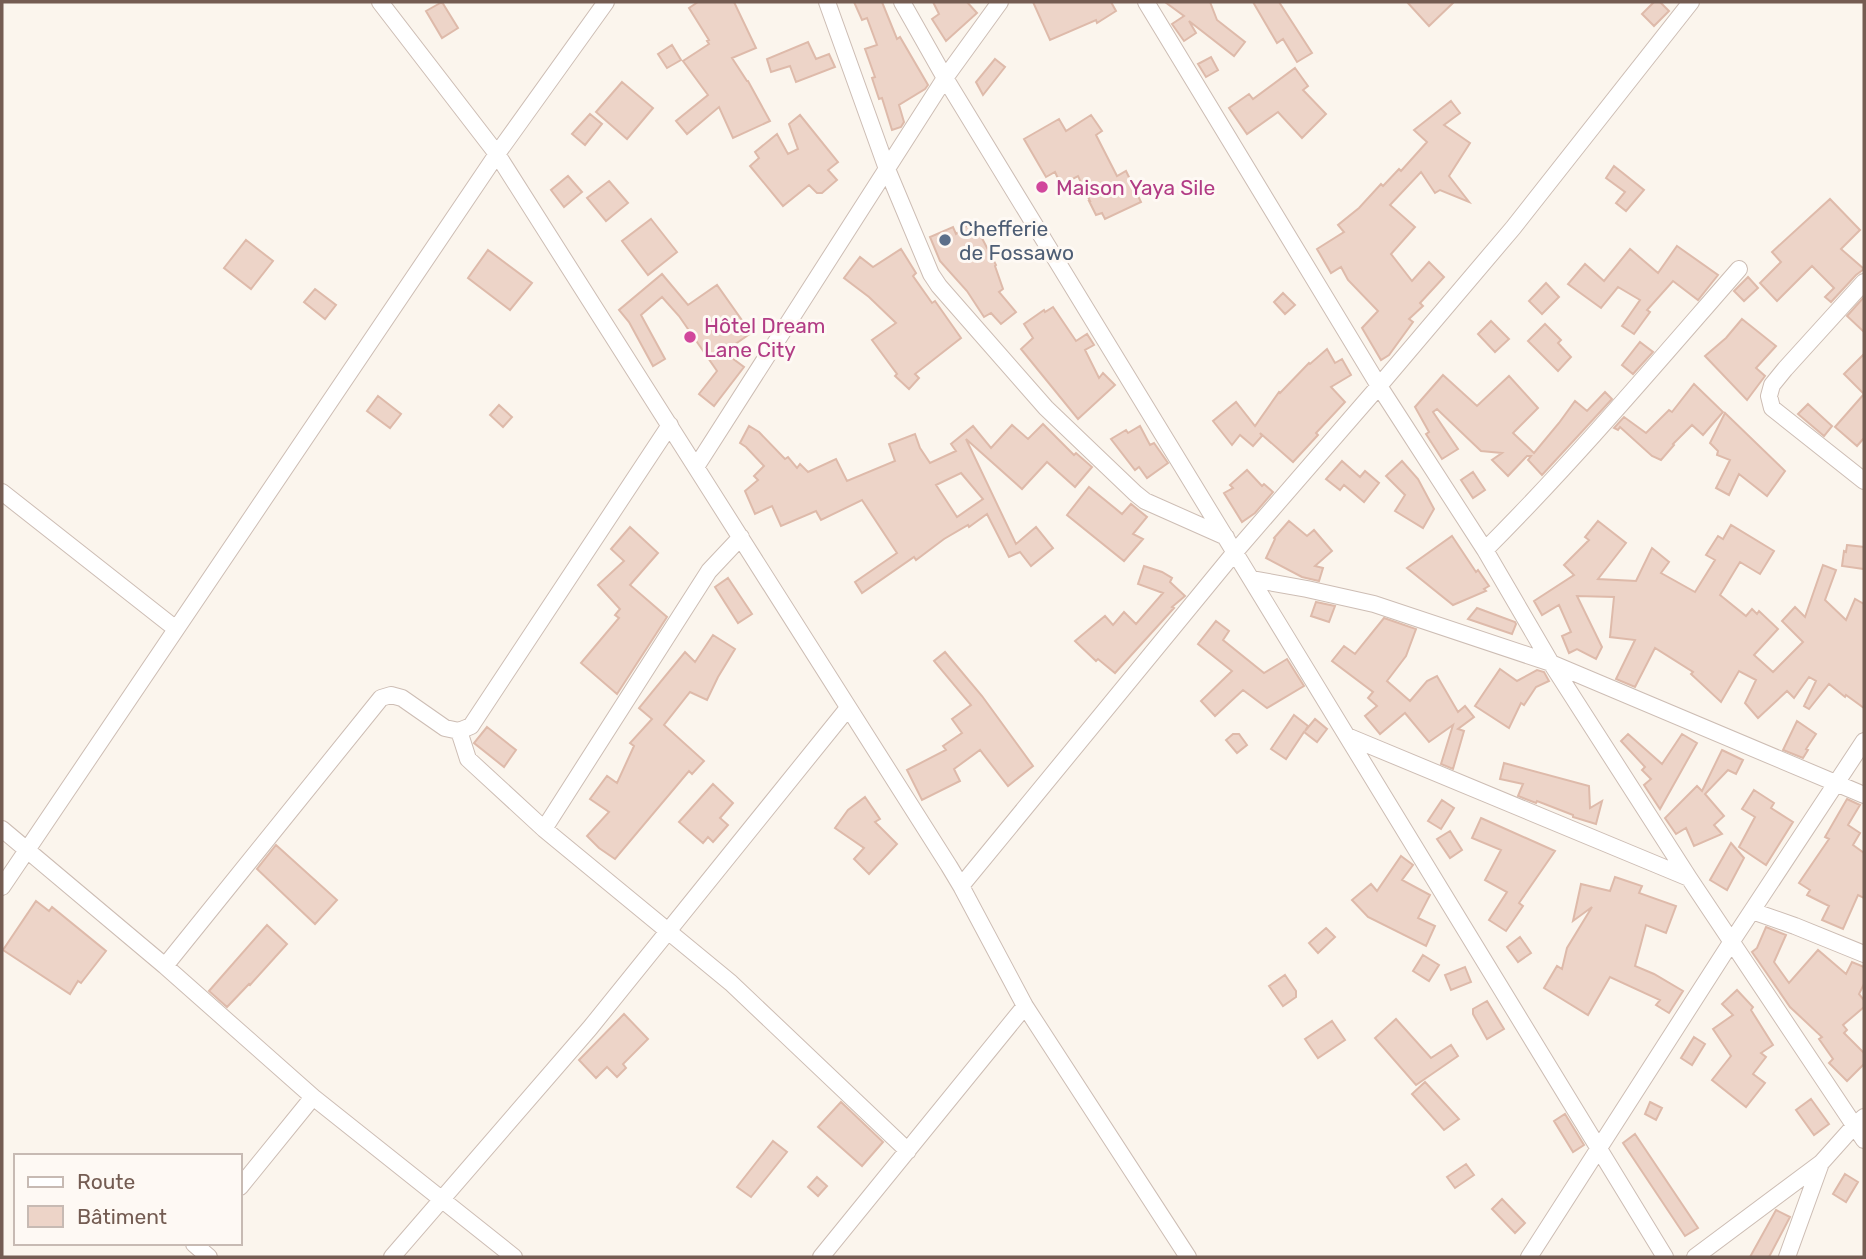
<svg xmlns="http://www.w3.org/2000/svg" width="1866" height="1259" viewBox="0 0 1866 1259" font-family="Rubik,sans-serif">
<style>
.building{fill:#edd4c8;stroke:#debaaa;stroke-width:2;fill-rule:evenodd}
.lines{fill:none;stroke-linecap:round;stroke-linejoin:round}
.minor-casing{stroke:#cdbdb4;stroke-width:18}
.minor{stroke:#fff;stroke-width:16}
.hotel-dot{fill:#d1479c;stroke:#fef9f4;stroke-width:2.5}
.service-dot{fill:#5c6f8a;stroke:#fef9f4;stroke-width:2.5}
.labels{text-anchor:middle;dominant-baseline:central;stroke-width:6;stroke-linejoin:round;paint-order:stroke}
.hotel-label{font-size:21px;fill:#b23c85;stroke:#fef9f4;text-anchor:start}
.service-label{font-size:21px;fill:#4e5e75;stroke:#fef9f4;text-anchor:start}
</style>
<rect width="100%" height="100%" fill="#fbf5ed"/>
<path class="building" d="M442,2l16,26 -16,10 -16,-27z
M698,2h36l22,46 -24,10 15,23h1l22,40 -37,17 -14,-31 -32,27 -11,-13 32,-26 -25,-34 26,-17 -2,-3 2,-1 -20,-32z
M854,2h28l15,37 3,-2 28,48 -3,4 -26,16 5,17 -3,5 -9,3 -10,-32 -3,1 -7,-21 3,-1 -10,-28 12,-4 -10,-27 -5,2z
M933,2h34l10,11 -31,28 -14,-22 7,-5z
M1033,2h78l5,9 -19,12 -1,-3 -46,20z
M1165,2h45l7,18 28,22 -11,14 -45,-35 7,12 -12,8 -12,-17 12,-8z
M1253,2h26l33,51 -15,9 -14,-23 -6,4z
M1407,2h47l-25,24z
M1654,2h6l9,9 -15,15 -12,-12z
M808,42l8,17 13,-5 6,13 -39,15 -6,-16 -19,6 -4,-13z
M672,45l9,15 -14,8 -9,-14z
M1211,57l7,13 -12,7 -8,-13z
M995,59l10,8 -22,28 -7,-13z
M1295,68l13,18 -5,4 23,24 -24,24 -24,-26 -31,22 -18,-26 20,-14 4,5z
M622,82l31,26 -26,31 -31,-27z
M1451,101l9,12 -16,12 26,18 -21,33 20,26 -29,-12 -5,3 -14,-21 -31,33 25,22 -24,27 21,27 17,-19 15,15 -24,26 3,3 -14,13 4,3 -24,33 -8,5 -19,-32 16,-17 -30,-31 -7,-13 -10,6 -14,-24 27,-17 -6,-7 21,-17 22,-24 2,2 16,-17 2,2 26,-29 -13,-12z
M590,114l12,10 -17,21 -13,-11z
M800,115l38,47 -10,8 9,10 -15,13h-5l-8,-8 -26,21 -33,-40 9,-8 -4,-6 22,-18 11,20 10,-5 -9,-25z
M1091,115l11,16 -6,4 21,41 9,-5 15,31 -36,17 -3,-6 -6,2 -7,-14h1l-12,-25 -17,9 -6,-13 -9,5 -22,-38 35,-20 7,12z
M1614,166l30,24 -18,21 -10,-8 9,-11 -19,-14z
M568,176l14,16 -18,15 -13,-17z
M609,181l19,22 -22,18 -19,-23z
M1830,199l30,31 -19,19 23,20 -8,6 -25,27 -6,-5 9,-9 -22,-22 -35,35 -17,-18 21,-21 -9,-10z
M651,219l26,33 -29,23 -26,-34z
M973,221l23,44 -1,1 8,23 -4,3 17,20 -15,12 -10,-11 -7,4 -17,-26 -27,-30 -10,-24 23,-10 3,7z
M246,240l27,21 -22,28 -27,-21z
M1677,246l41,29 -20,25 -25,-19 -26,29 3,2 -16,22 -12,-8 18,-26 -22,-13 -17,21 -33,-24 17,-20 19,17 26,-32 28,24z
M901,249l15,24 -3,3 19,27 3,-2 26,37 -46,36 4,4 -10,11 -14,-13 2,-2 -25,-34 24,-17 -27,-26 -25,-19 16,-21 13,10z
M488,250l44,33 -22,27 -42,-32z
M662,274l26,31 29,-20 34,48 -27,19 20,15 -30,39 -15,-12 18,-23 -38,-55 -17,-19 -21,18 24,44 -12,7 -24,-44 -10,-12z
M1748,277l10,11 -14,13 -10,-10z
M1546,283l13,14 -17,17 -13,-13z
M315,289l21,16 -11,14 -21,-17z
M1283,293l12,12 -10,9 -11,-12z
M1864,297v35l-17,-16z
M1053,307l23,34 11,-7 7,11 -9,5 14,28 4,-5 12,12 -37,34 -57,-70 12,-11 -9,-14 20,-14 1,2z
M1742,319l34,27 -20,22 9,8 -18,24 -42,-44 21,-18z
M1491,321l18,18 -14,13 -17,-18z
M1545,324l16,16 -3,3 13,14 -13,14 -30,-30z
M1640,342l13,10 -20,22 -11,-9z
M1327,349l8,14 7,-4 9,16 -20,12 14,15 -29,31 2,2 -25,27 -33,-29 2,3 -9,10 -13,-11 -8,10 -19,-24 23,-19 19,24 24,-34 1,1 29,-30 1,1z
M1864,354v84l-7,8 -22,-19 29,-33 -20,-20z
M1443,375l34,31 32,-30 29,32 -25,25 21,20 25,-30 16,-22 12,10 18,-19 7,7 -70,76 -14,-15 3,-4h-4l-19,20 -16,-16 10,-7 -21,-2 -44,-42 -4,3 25,37 -16,10 -16,-25 3,-2 -14,-25z
M1694,384l29,28 -20,23 -11,-10 -19,19 1,1 -13,15 -9,-4 -32,-29 -2,3 -4,-2 10,-11 22,16 23,-23 3,2z
M378,396l23,18 -11,14 -23,-17z
M1808,404l24,22 -8,10 -26,-22z
M499,405l13,12 -9,10 -13,-12z
M1725,413l60,58 -18,25 -28,-22 -10,21 -13,-7 14,-28 -13,-5 1,-4 -8,-8z
M1043,424l31,31 2,-2 16,14 -17,20 -28,-25 -25,27 -56,-50 50,105 20,-17 17,21 -22,18 -11,-14 -11,5 -22,-43 -18,13 -1,-2 -24,14 -28,21 -2,-3 -52,36 -7,-11 42,-29 -35,-53 -41,20 -5,-9 -35,15 -9,-20 -17,8 -10,-23 13,-11 -4,-4 10,-10 -18,-19 -6,-4 9,-17 10,6 26,27 3,-2 9,11 3,-4 8,8 28,-13 11,22 48,-20 -6,-17 26,-10 5,14 10,15 26,-12 -5,-7 22,-18 18,22 21,-23 16,14zM961,473l22,26 -26,18 -21,-32z
M1140,426l10,19 4,-2 14,20 -21,15 -8,-11 -4,3 -24,-31 15,-9 2,3z
M1342,461l18,16 5,-6 14,12 -15,19 -20,-17 -4,5 -14,-11z
M1402,461l16,18 16,30 -11,19 -28,-17 10,-16 -19,-19z
M1247,470l15,16 2,-2 9,8 -18,21 -13,9 -18,-29 9,-5 -3,-3z
M1473,472l12,18 -12,8 -12,-18z
M1089,487l33,27 9,-10 16,13 -14,17 10,5 -19,22 -57,-46z
M1289,521l18,15 7,-6 18,21 -17,15 8,2 -4,13 -17,-4 -36,-19 9,-19 -1,-1z
M1598,521l28,22 -28,36 38,2 16,-33 17,14 -8,11 34,19 20,-32 -9,-5 12,-19 5,3 8,-14 43,26 -14,23 -20,-12 -20,33 26,21 6,-7 5,5 2,-3 19,18 -24,26 19,17 30,-30 -21,-21 13,-14 10,10 18,-52 13,5 -11,30 21,20 9,-21 9,5v104l-18,-13 -1,2 -16,-13 -20,25 -5,-3 12,-25 -7,-4 -15,21 -7,-7 -29,27 -13,-15 11,-23 -17,-9 -18,31 -30,-28 2,-2 -38,-24 -20,39 -19,-8 19,-39 -25,-3 4,-40 -37,-1 25,51 -6,12 -19,-10 -8,4 -7,-17 9,-4 -12,-27 -17,10 -8,-14 40,-26 -10,-10 25,-25 -4,-3z
M630,527l28,26 -28,32 37,32 -50,77 -36,-31 38,-45 -4,-3 5,-6 -22,-24 26,-24 -13,-12z
M1452,536l24,36 2,-2 11,16 -5,3 2,2 -33,14 -46,-37z
M1847,545l17,2v22l-22,-3 2,-15 2,1z
M1144,566l18,6 10,6 -2,4 15,14 -13,11 2,1 -59,65 -17,-14 -2,2 -21,-20 30,-25 8,9 11,-13 12,12 27,-31 -25,-9z
M728,578l24,36 -14,9 -23,-36z
M1316,602l19,4 -6,16 -18,-6z
M1477,608l38,14 1,2 -4,10 -44,-15z
M1384,618l32,11 -10,27 -19,25 23,20 17,-20 10,-5 21,36 7,-6 9,11 -16,12 6,2 -11,38 -12,-5 12,-39 -24,17 -24,-29 -25,21 -15,-18 12,-10 -9,-8 5,-6 -41,-31 12,-15 11,8z
M1216,621l13,10 -6,9 41,33 23,-14 17,27 -37,22 -24,-18 -28,26 -14,-15 31,-30 -34,-27z
M713,635l22,14 -17,28 -11,23 -17,-8 -26,33 40,36 -12,13 -3,-3 -74,88 -16,-11 -12,-12 22,-24 -19,-13 17,-23 10,7 17,-37 -4,-3 22,-24 -13,-11 46,-56 10,10z
M945,652l37,44 51,70 -25,20 -28,-36 -26,19 6,12 -38,19 -15,-30 39,-20 -3,-4 19,-13 -10,-14 19,-14 -37,-44z
M1500,669l17,12 20,-11 7,2 5,9 -13,6 -12,18 -3,-2 -12,25 -34,-22z
M1294,715l14,11 -3,5 10,-12 12,10 -10,13 -13,-10 -18,27 -15,-10z
M1797,721l19,13 -10,15 2,1 -5,8 -20,-8z
M487,727l29,23 -12,17 -30,-24z
M1233,734h6l8,11 -10,8 -11,-13z
M1628,734l34,30 20,-30 15,9 -37,66 -16,-24 7,-6 -9,-9 3,-3 -24,-26z
M1722,750l21,10 -7,14 -8,-4 -23,24 19,22 -10,9 8,9 -28,12 -8,-18 -10,6 -11,-16 32,-32 5,5z
M1504,763l85,23 1,22 12,-7 -6,23 -23,-7v-2l-36,-14 -1,2 -18,-7 5,-12 -23,-5z
M713,784l20,19 -13,15 8,7 -15,17 -5,-5 -5,6 -24,-21z
M1754,790l20,13 -3,5 22,14 -27,43 -27,-18 16,-30 -13,-8z
M865,797l15,22 -5,3 22,22 -28,30 -15,-15 10,-11 -29,-20 13,-18z
M1847,799l13,6 -12,20 12,8 -7,12 11,8v45l-6,-3 -15,34 -21,-9 7,-14 -22,-11 3,-5 -11,-7 30,-44 -4,-2z
M1442,800l12,8 -13,21 -13,-8z
M1481,818l74,33 -36,52 4,3 -17,25 -17,-11 18,-28 -22,-12 16,-30 -29,-12z
M1450,831l12,19 -12,8 -13,-19z
M1731,843l13,15 -17,32 -17,-10z
M276,845l61,55 -22,24 -58,-55z
M1401,856l12,9 -11,15 28,15 -12,23 17,8 -9,20 -58,-29 -16,-17 19,-16 6,7z
M1615,877l27,9 -3,7 37,13 -10,27 -20,-8 -11,41 19,8 29,17 -14,22 -13,-8 4,-5 -50,-23 -22,38 -44,-27 13,-22 5,3 5,-21 25,-41 -19,14 8,-37 29,7z
M36,901l13,10 3,-4 54,44 -25,32 -3,-2 -8,13 -67,-44z
M267,925l20,19 -37,41 -1,-1 -22,23 -18,-16z
M1766,927l20,8 -12,27 15,21 29,-33 28,24 6,-12 12,5v17l-5,10 5,6v7l-21,18 4,5 -3,3 20,20v11l-17,17 -18,-18 4,-4 -14,-20 3,-2 -32,-30 -38,-55 5,-4z
M1326,928l9,9 -17,16 -9,-10z
M1520,937l11,16 -13,9 -11,-15z
M1423,955l16,10 -10,16 -16,-10z
M1465,967l6,15 -20,8 -6,-15z
M1285,975l11,16v6l-13,9 -14,-20z
M1737,990l16,17 -2,3 22,35 -12,8 5,4 -13,17 12,9 -19,24 -34,-27 19,-24 -18,-27 20,-14 -11,-11z
M1487,1001l17,28 -17,10 -14,-25v-5z
M624,1014l24,25 -25,25 3,4 -9,9 -10,-10 -11,11 -17,-18z
M1396,1019l35,39 20,-13 7,11 -42,29 -41,-47z
M1332,1021l13,19 -27,18 -13,-19z
M1694,1037l11,7 -13,21 -11,-7z
M1425,1082l34,37 -15,11 -32,-36z
M1811,1099l18,25 -15,11 -18,-25z
M841,1102l42,40 -21,24 -44,-39z
M1650,1102l12,6 -6,12 -11,-6z
M1565,1114l19,31 -11,7 -19,-31z
M1635,1134l63,94 -13,8 -62,-93z
M773,1141l14,11 -36,45 -14,-10z
M1466,1164l8,11 -19,13 -8,-11z
M1845,1174l13,8 -12,20 -13,-8z
M817,1177l10,9 -9,10 -10,-9z
M1502,1199l23,24 -10,10 -23,-24z
M1776,1210l14,7 -21,40h-19z"/>
<g class="lines">
<g class="minor-casing">
<path id="minor" d="M380,2l117,152 452,712 12,20 64,120 163,251
M827,2l60,167 44,105 8,12 107,122 89,85 10,8 81,36
M902,2l43,76 720,1179
M1146,2l233,384 106,164 66,113 138,215 175,262
M1864,282l-79,87 -13,16 -3,11 3,12 92,73
M696,467l249,-389 55,-76
M2,492l174,137
M1485,550c89,-89 171,-186 254,-281
M1252,579l55,10 67,15 177,59 313,132
M459,731l9,28 76,70 187,154 177,168
M1347,736l342,142
M2,829l163,137 148,131 -73,90
M544,829l165,-258 32,-34
M961,886l274,-334 144,-166 134,-158 178,-226
M2,887l495,-733 109,-152
M1752,911l43,15 69,28
M165,966l216,-268 10,-3 11,3 43,30 14,3 12,-5 199,-301
M313,1097l201,160
M194,1244l15,13
M392,1257l198,-229 258,-320
M821,1257l204,-251
M1529,1257l203,-316 132,-200
M1695,1257l126,-94 34,-38 9,-8
M1787,1257l34,-94"/>
</g>
<use href="#minor" class="minor"/>
</g>
<g class="hotel-dot">
<circle cx="1042" cy="187" r="7"/>
<circle cx="690" cy="337" r="7"/>
</g>
<circle class="service-dot" cx="945" cy="240" r="7"/>
<g class="labels">
<g class="hotel-label">
<text x="1056" y="187">Maison Yaya Sile</text>
<text x="704" y="325">Hôtel Dream<tspan x="704" dy="24">Lane City</tspan></text>
</g>
<g class="service-label">
<text x="959" y="228">Chefferie<tspan x="959" dy="24">de Fossawo</tspan></text>
</g>
</g>
<rect width="1866" height="1259" fill="none" stroke="#745c52" stroke-width="7"/>
<rect x="14" y="1154" width="228" height="91" fill="#fef9f4" stroke="#c7bab3" stroke-width="2"/>
<rect x="28" y="1177" width="35" height="10" fill="#ffffff" stroke="#c7bab3" stroke-width="2"/>
<text x="77" y="1189" font-size="21" fill="#745c52">Route</text>
<rect x="28" y="1206" width="35" height="21" fill="#edd4c8" stroke="#c7bab3" stroke-width="2"/>
<text x="77" y="1224" font-size="21" fill="#745c52">Bâtiment</text>
</svg>
